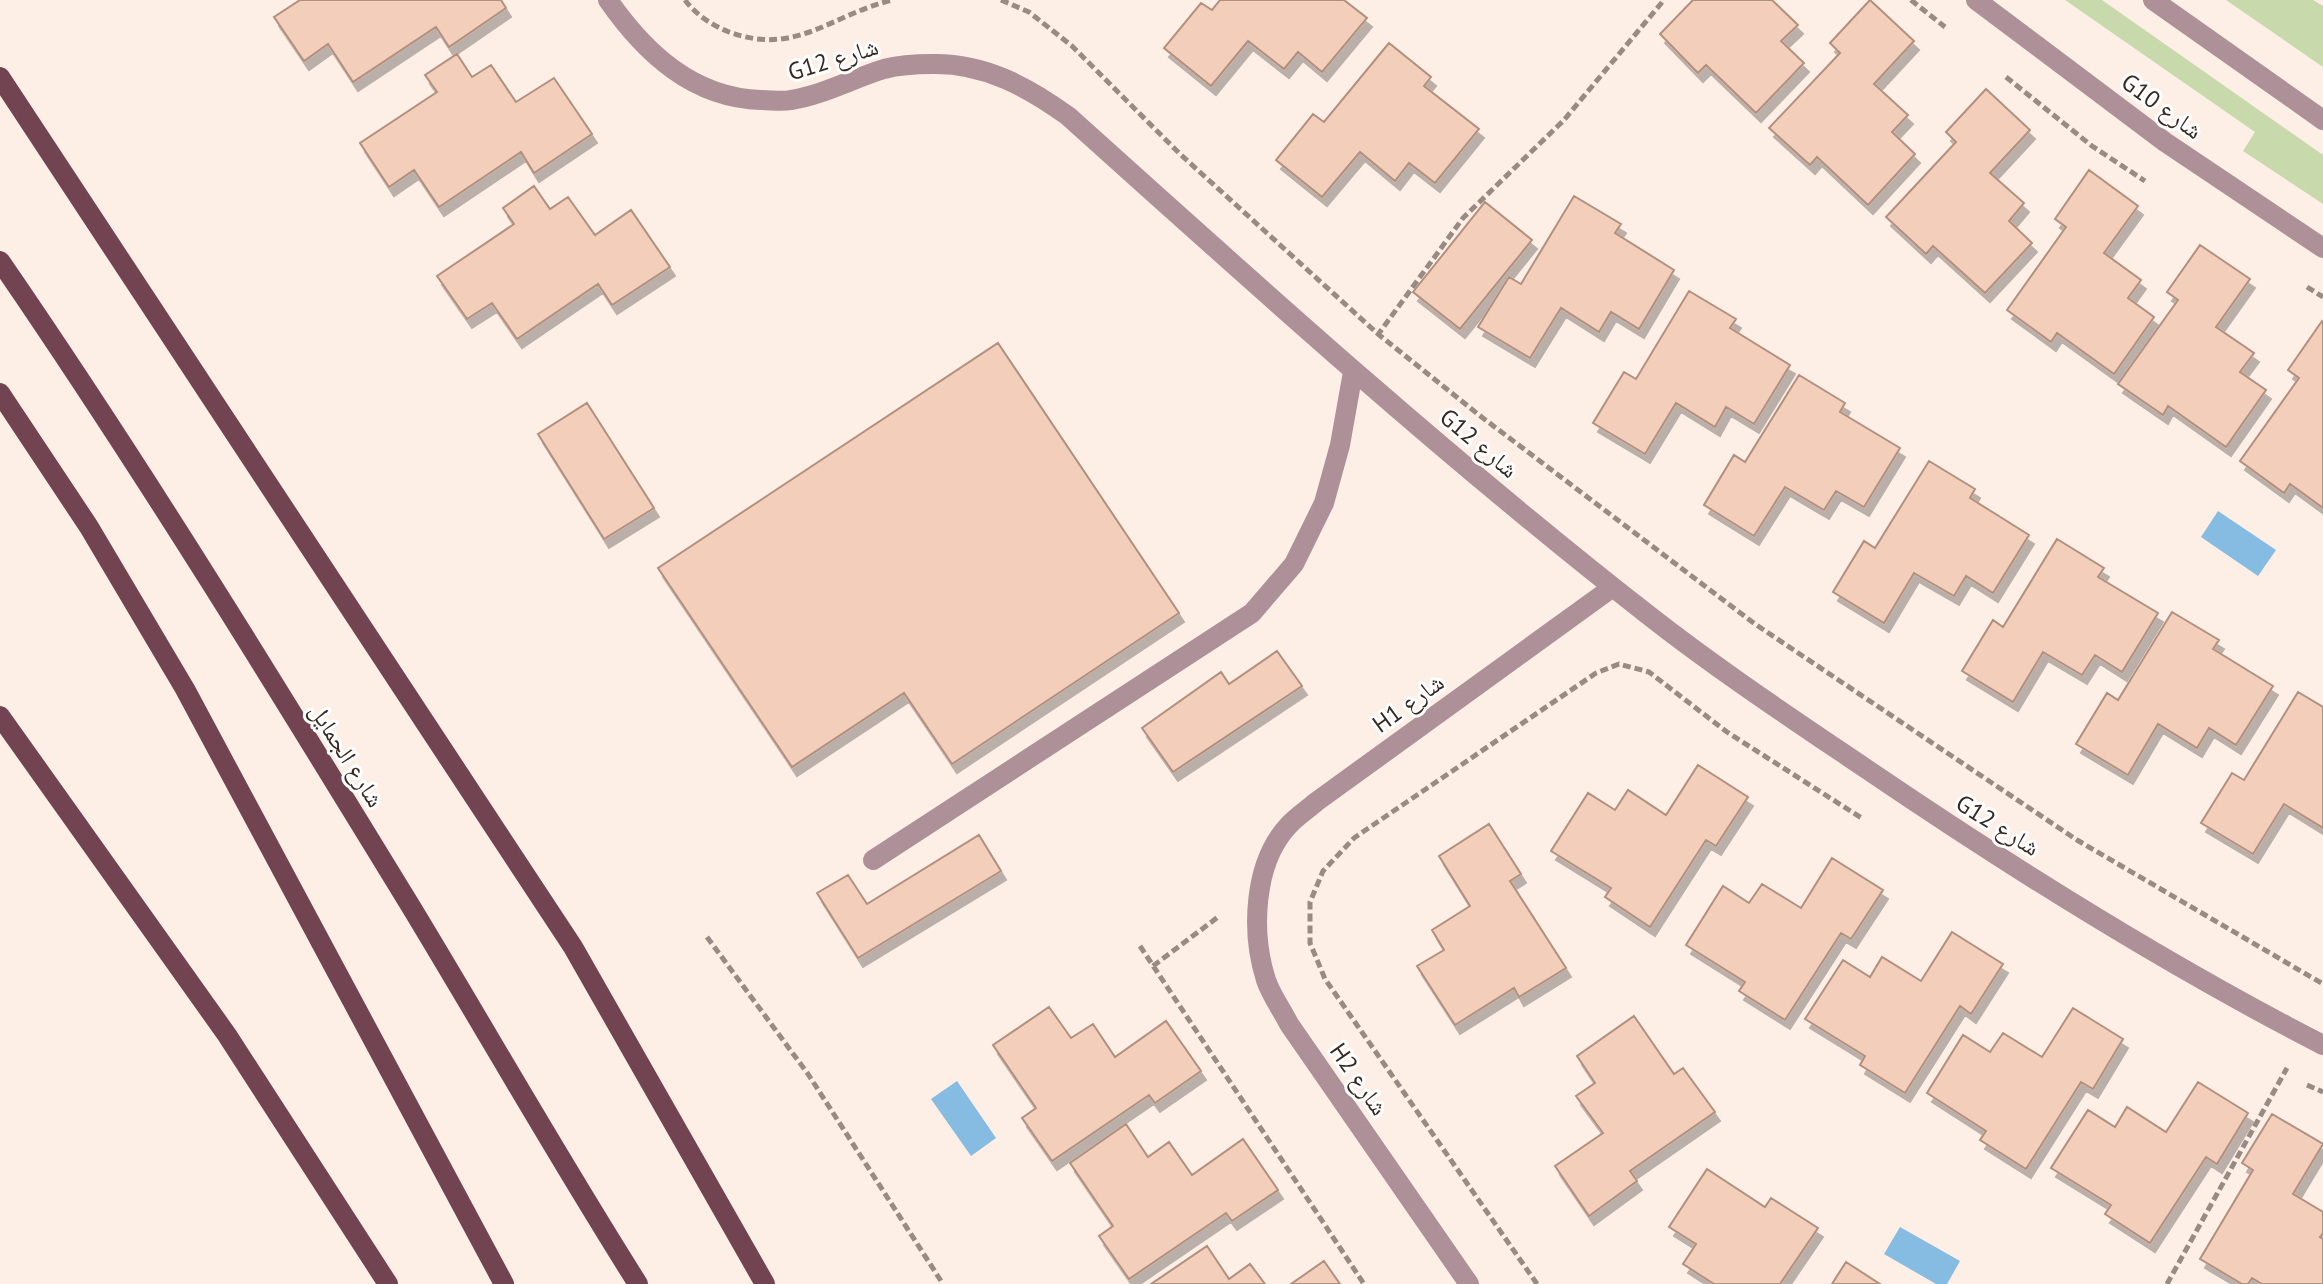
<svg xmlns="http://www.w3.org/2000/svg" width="2323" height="1284" viewBox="0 0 2323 1284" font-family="'PT Sans','Noto Naskh Arabic',sans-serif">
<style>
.garden{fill:#c8d9ac}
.water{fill:#86bce2}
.building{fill:#f3cebb;stroke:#b2907d;stroke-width:2;filter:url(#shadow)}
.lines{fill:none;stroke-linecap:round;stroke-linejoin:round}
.path{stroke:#998a83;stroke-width:5;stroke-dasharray:8 4;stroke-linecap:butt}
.minor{stroke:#ae9198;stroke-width:20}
.major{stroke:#724350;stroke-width:20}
.labels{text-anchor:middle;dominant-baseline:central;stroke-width:6;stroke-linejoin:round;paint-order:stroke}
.street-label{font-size:24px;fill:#372922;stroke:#fff}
</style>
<defs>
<filter id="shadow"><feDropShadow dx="5" dy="9" stdDeviation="0" flood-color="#0004"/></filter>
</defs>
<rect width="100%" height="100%" fill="#fdeee6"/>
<path class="garden" d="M2065,0h37l221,155v49l-80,-53 12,-19z
M2226,0h87l10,6v61z"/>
<path class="water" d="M2218,511l58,39 -18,26 -57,-39z
M957,1081l39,57 -25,18 -40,-57z
M1900,1227l60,34 -13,23h-11l-52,-30z"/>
<path class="building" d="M300,0h201l5,8 -57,39 -13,-20 -83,55 -25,-38 -24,17 -30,-44z
M1220,0h124l23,18 -45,54 -24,-20 -14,17 -36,-28 -37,45 -47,-38 37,-45 11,7z
M1693,0h79l26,25 -17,16 23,22 -48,50 -50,-48 -8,8 -38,-39z
M1870,0l44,41 -40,43 34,31 -16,17 23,22 -47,51 -51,-48 -7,8 -41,-37 71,-75 -10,-10z
M1389,43l42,34 -7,9 55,43 -44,54 -26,-20 -14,18 -35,-29 -38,45 -46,-37 37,-46 11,8z
M457,54l15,23 19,-12 25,37 38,-24 38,56 -58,39 -13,-21 -82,55 -25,-37 -25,17 -29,-44 77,-51 -12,-17z
M1986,89l44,41 -40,43 34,30 -15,18 23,22 -47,50 -52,-47 -7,8 -40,-37 70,-75 -10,-10z
M2089,170l49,36 -34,47 37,27 -13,18 26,19 -40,57 -57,-41 -6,9 -44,-32 59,-83 -11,-8z
M534,186l16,23 18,-12 27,38 36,-25 39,57 -58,38 -14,-21 -81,55 -25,-36 -25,16 -30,-43 77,-52 -11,-16z
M1574,196l47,28 -6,9 59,37 -35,59 -28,-17 -12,20 -38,-24 -31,50 -52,-31 31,-50 12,7z
M1485,202l47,38 -72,89 -47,-37z
M2200,245l50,34 -34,48 38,26 -14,19 26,18 -40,57 -58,-41 -5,9 -45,-31 60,-84 -11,-8z
M1689,291l47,28 -6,9 60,37 -36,59 -28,-17 -11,20 -39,-24 -31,51 -52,-31 31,-51 12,7z
M2322,321l1,1v186l-33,-24 -6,9 -44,-32 59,-83 -11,-8z
M998,343l181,270 -227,151 -48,-71 -112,74 -134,-199z
M1799,375l46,28 -5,9 60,36 -36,59 -28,-16 -12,19 -39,-23 -31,49 -50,-31 30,-50 11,7z
M587,403l67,105 -50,31 -66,-105z
M1929,461l46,28 -5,9 59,37 -36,58 -27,-17 -12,20 -40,-23 -30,50 -51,-31 31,-51 11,7z
M2057,539l47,29 -6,9 60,36 -36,59 -27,-17 -13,20 -39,-23 -30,50 -51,-31 31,-51 10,7z
M2172,612l47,28 -6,9 60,37 -37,59 -27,-17 -12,20 -39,-24 -30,51 -52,-31 31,-51 11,7z
M1277,651l25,35 -129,86 -31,-44 79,-56 8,12z
M2298,692l25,15v121l-39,-24 -31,50 -52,-31 31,-50 12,7z
M1698,765l50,32 -32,49 -10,-6 -56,87 -45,-30 6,-9 -60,-37 37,-58 27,17 13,-20 38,25z
M1489,824l32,50 -11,7 56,87 -47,29 -5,-9 -59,37 -38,-59 27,-16 -12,-20 38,-24 -31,-50z
M979,835l22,36 -143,87 -41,-65 31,-18 19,29z
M1832,858l51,32 -32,49 -10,-6 -56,87 -46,-29 6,-9 -59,-37 37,-59 26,17 13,-19 39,24z
M1952,932l51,32 -32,50 -11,-8 -55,87 -45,-28 5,-9 -60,-37 38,-59 27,17 12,-20 39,24z
M1049,1007l22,31 22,-14 22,33 51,-36 35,50 -46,32 -6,-8 -97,66 -30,-43 14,-10 -43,-63z
M2073,1008l50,31 -30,50 -12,-7 -55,87 -46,-29 6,-9 -59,-38 36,-58 27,17 13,-19 39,24z
M1634,1016l40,58 9,-6 32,44 -85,59 7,10 -48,35 -34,-50 48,-33 -27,-37 19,-13 -18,-27z
M2198,1082l50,31 -31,51 -11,-7 -56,86 -45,-29 6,-9 -60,-37 37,-58 27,17 12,-20 39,25z
M2272,1114l51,30 -30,50 30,18v21l-3,4 3,2v45h-61l-10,-6 -4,6h-6l-42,-25 53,-89 -11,-7z
M1126,1124l22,33 21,-15 23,33 51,-36 35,51 -46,31 -6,-8 -97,66 -30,-43 14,-10 -43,-63z
M1707,1169l58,38 6,-9 47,30 -38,56h-66l-31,-20 13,-20 -27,-17z
M1207,1246l22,33 21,-15 15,20h-114z
M1324,1261l16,23h-49z
M1846,1262l34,22h-48z"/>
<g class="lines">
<path class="path" d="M685,0c10,14 28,26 44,32 68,25 102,-18 164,-32
M1001,0l28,12 43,34 108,108 198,180 101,81 276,209 322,216 246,144
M1911,0l34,27
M2006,77l86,69 53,35
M2307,287l16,10
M1377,336l86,-118 101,-98 100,-120
M707,937l101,137 135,210
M1140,946l224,338
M1153,966l65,-49
M2307,1085l16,7
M1537,1284l-212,-305 -15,-36v-41l13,-31 31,-33 242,-165 23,-9 30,8 78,60 136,87
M2167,1284l120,-216"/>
<path class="minor" d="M608,0c37,53 85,98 153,100 10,0 21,2 30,0 32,-5 63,-22 93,-31 15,-4 34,-5 49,-5 51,-1 95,23 135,52 189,170 378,341 579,498 70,55 144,104 218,154 147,100 300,196 458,277
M1976,0l189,142 158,106
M2153,0l170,120
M873,860l379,-247 42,-49 30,-61 16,-58 13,-73
M1469,1284l-180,-260c-7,-14 -18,-29 -23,-44 -15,-47 -13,-116 22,-154 8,-9 19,-16 28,-24l297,-215"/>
<path class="major" d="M0,77l573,870 192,337
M0,261c145,211 279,430 413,649 75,124 147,251 225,374
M0,393l89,134 96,162 319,595
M0,716l227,319 161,249"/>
</g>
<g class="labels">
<g class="street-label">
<text transform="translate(833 59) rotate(-17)">G12 شارع</text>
<text transform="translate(2162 106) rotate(36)">G10 شارع</text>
<text transform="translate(1479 443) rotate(40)">G12 شارع</text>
<text transform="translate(1408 703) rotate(-36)">H1 شارع</text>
<text transform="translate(347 755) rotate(58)">شارع الجمايل</text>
<text transform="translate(1998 825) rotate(32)">G12 شارع</text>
<text transform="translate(1359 1079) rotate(55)">H2 شارع</text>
</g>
</g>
</svg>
